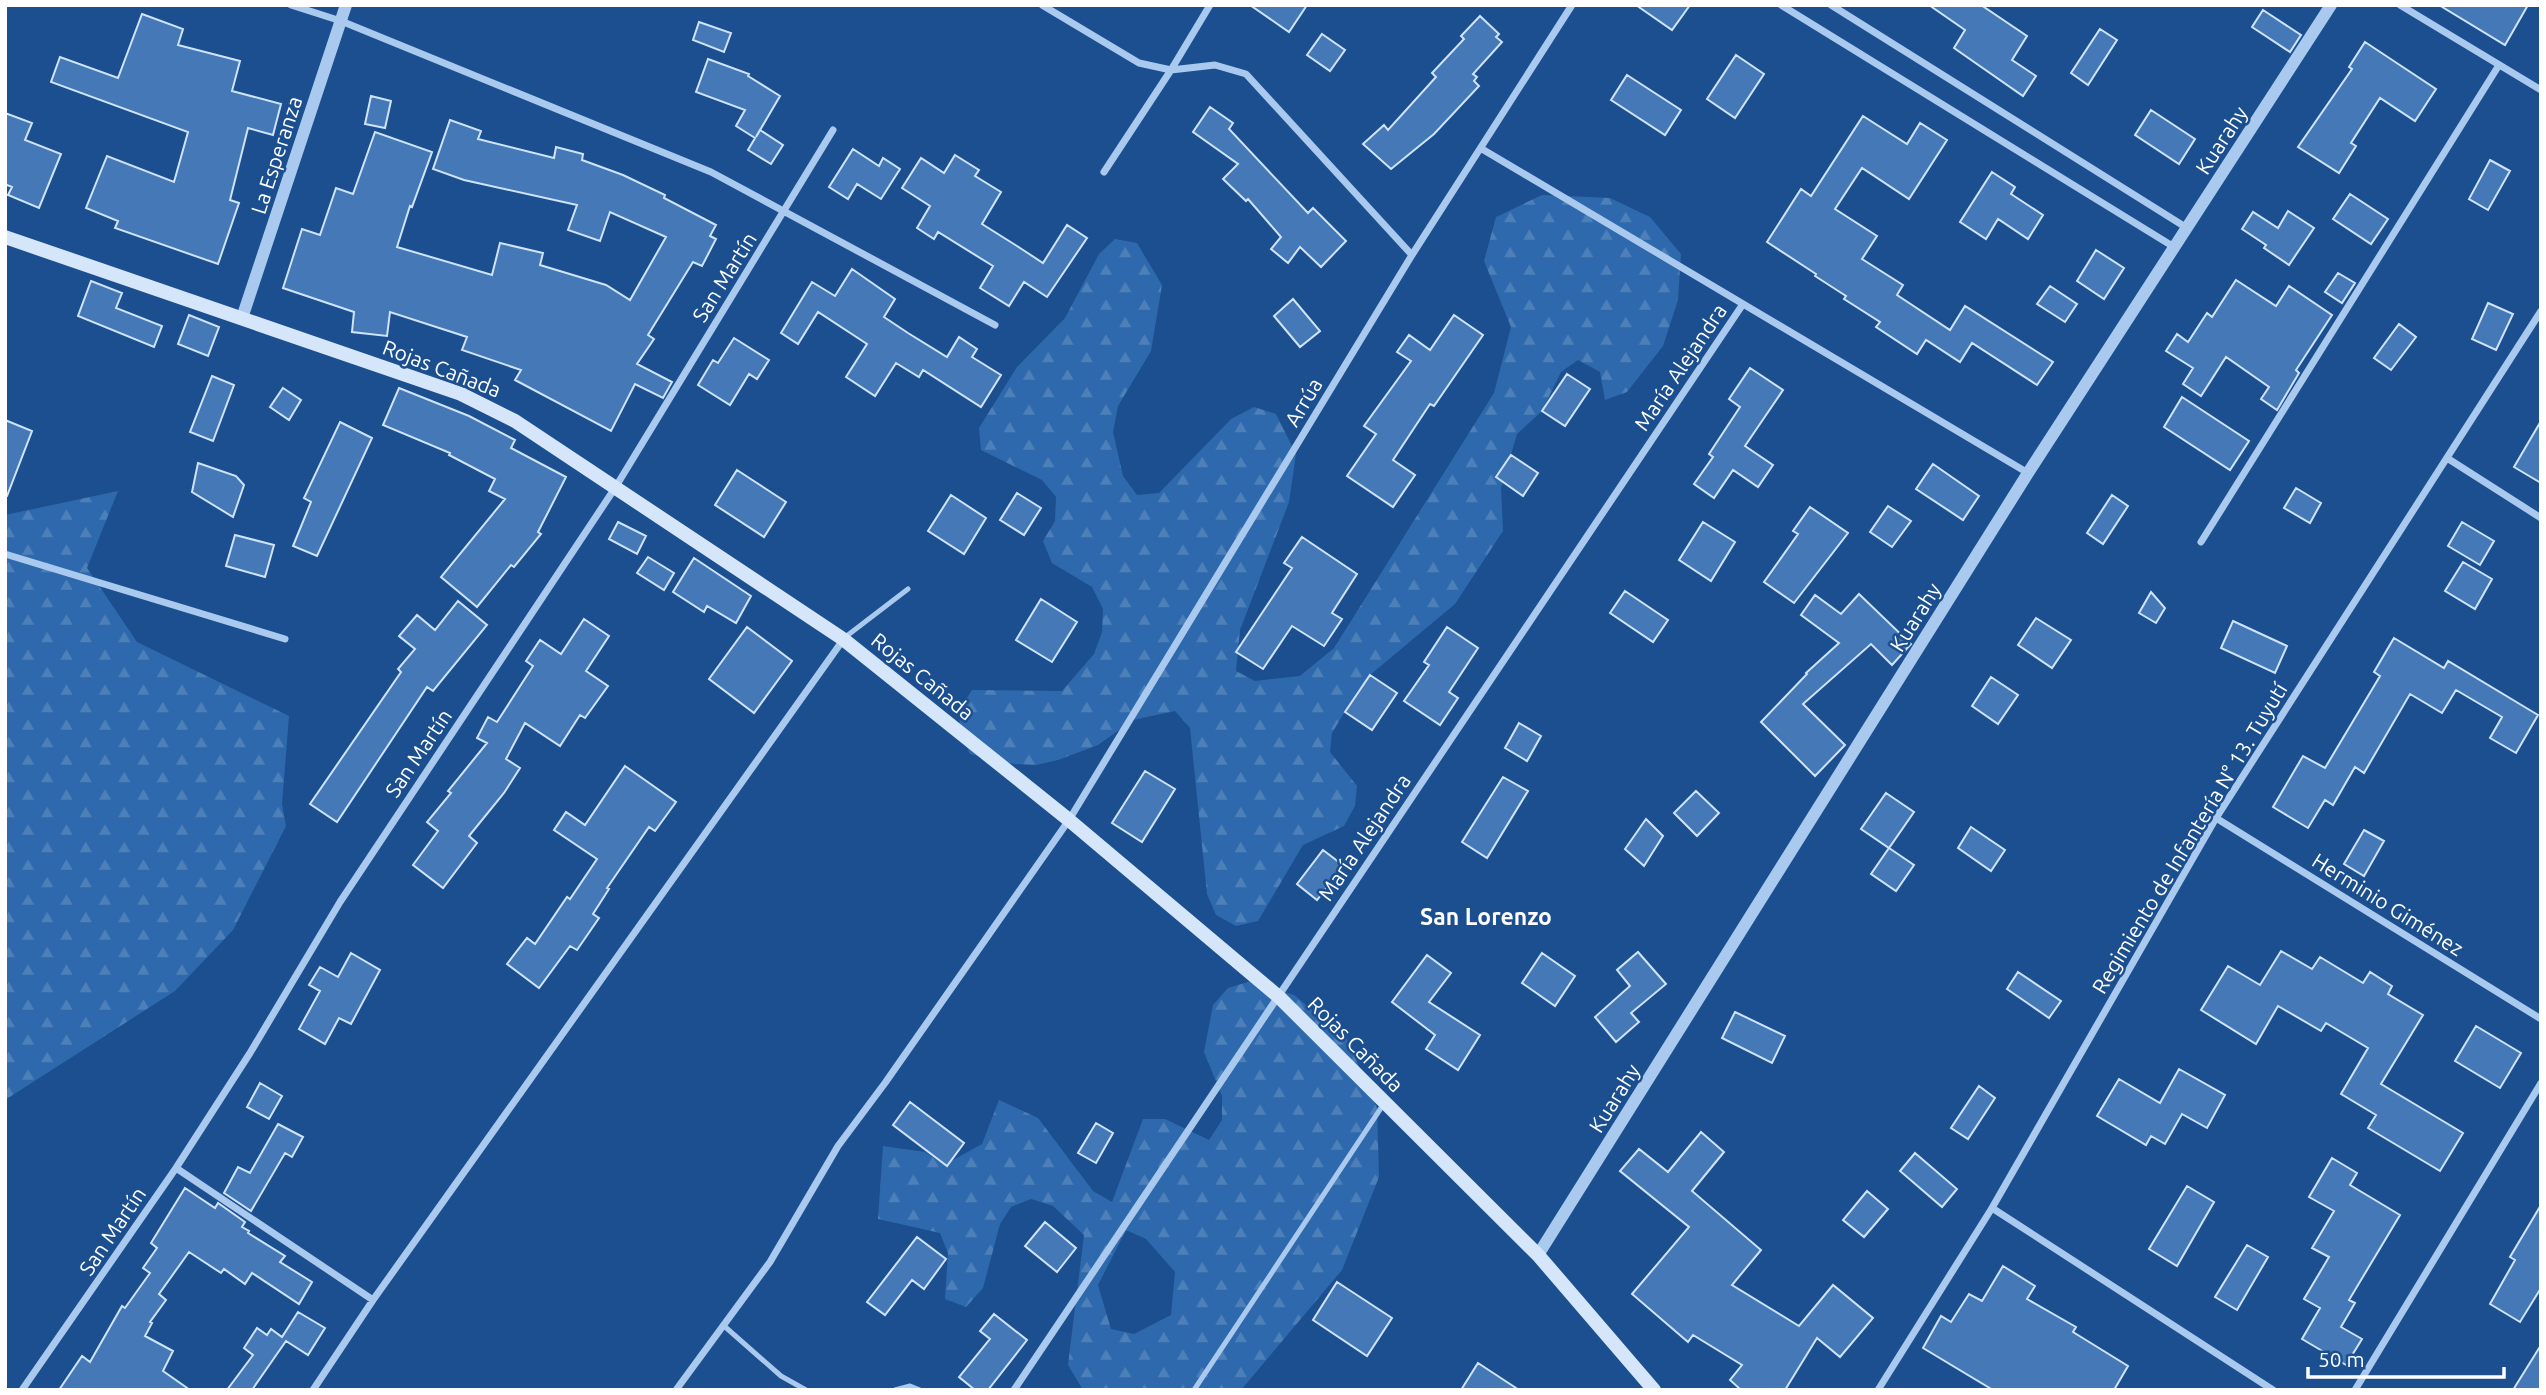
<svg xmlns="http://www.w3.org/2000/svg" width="2546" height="1395" viewBox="0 0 2546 1395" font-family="Ubuntu,sans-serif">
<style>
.forest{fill:url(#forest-firs);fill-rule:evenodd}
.building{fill:#4478b7;stroke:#cfe3fa;stroke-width:2}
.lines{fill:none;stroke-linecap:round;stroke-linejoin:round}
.service{stroke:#a9c9ee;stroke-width:5}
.minor{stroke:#a9c9ee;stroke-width:7}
.tertiary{stroke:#a9c9ee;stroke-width:12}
.secondary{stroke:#d6e6fa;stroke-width:14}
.labels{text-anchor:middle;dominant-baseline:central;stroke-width:5;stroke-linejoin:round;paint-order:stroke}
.street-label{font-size:21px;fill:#fff;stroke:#1b4f8f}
.neighbourhood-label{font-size:23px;font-weight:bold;fill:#fff;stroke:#1b4f8f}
</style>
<defs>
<pattern id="forest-firs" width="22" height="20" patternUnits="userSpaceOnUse" patternTransform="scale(1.75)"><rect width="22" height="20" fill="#2e69ad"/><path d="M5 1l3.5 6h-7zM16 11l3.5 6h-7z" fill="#4d80b9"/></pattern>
</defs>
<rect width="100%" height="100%" fill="#1b4f8f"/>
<path class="forest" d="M1542,195l68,3 40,19 31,37 -3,46 -15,46 -36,46 -22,8 -5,-28 -22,-12 -17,12 -19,39 -25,23 -16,54 2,43 -48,73 -85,71 -14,18 -24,40 -2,19 27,34 -2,20 -11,20 -41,19 -45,76 -22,5 -20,-11 -9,-21 -17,-166 -15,-17 -42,9 -35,25 -40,15 -22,5 -22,-1 -44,-10 -10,-23 -1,-21 13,-20 90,1 32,-37 8,-22 1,-23 -11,-22 -40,-24 -9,-22 12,-20 1,-24 -14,-17 -61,-30 -2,-22 38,-61 48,-49 34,-64 16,-15 22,4 25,42 -11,66 -33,55 -5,26 10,44 14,19 22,-2 72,-74 23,-12 22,7 20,40 -7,48 -49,128 -4,41 19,10 45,-5 34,-28 160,-255 17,-66 -27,-66 12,-44z
M118,491l-31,77 50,74 152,74 -7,88 4,22 -53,104 -58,61 -170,109v-585z
M1251,981l43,14 53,44 30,69 2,69 -37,93 -101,120h-158l-15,-25 16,-130 -31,-29 -22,-7 -20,8 -11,17 -17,64 -17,19 -21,-8 3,-46 -8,-20 -62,-14 5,-73 42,6 19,13 38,-21 17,-44 39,18 55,73 19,11 31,-83h22l44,21 13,-20v-24l-18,-44 9,-47 15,-17zM1126,1230l20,9 29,33 -4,43 -37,19 -23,-5 -13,-44z"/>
<path class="building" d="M1250,5h57l-18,27z
M1636,5h54l-18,25z
M1929,5h52l46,31 -15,24 24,16 -13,20 -69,-48 11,-18z
M2439,5h89l-23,40z
M2263,10l38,25 -11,17 -38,-25z
M142,14l41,15 -5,16 62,16 -8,30 49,13 -8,31 -25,-7 -18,72 9,3 -21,61 -103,-36 3,-7 -32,-13 21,-52 67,26 14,-50 -137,-50 9,-25 58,21z
M1480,16l19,18 -3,3 6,5 -29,32 4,3 -3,4 5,5 -45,48 -43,35 -28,-25 21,-19 4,5 48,-53 -4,-4 32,-34 -3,-3z
M699,22l32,11 -7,19 -31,-12z
M2100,29l17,11 -29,45 -17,-12z
M1322,34l23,16 -15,21 -23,-16z
M2365,42l71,47 -21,32 -35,-23 -29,45 5,3 -17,27 -41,-26 54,-78 -3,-2z
M1736,55l28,19 -29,44 -28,-19z
M708,59l41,15 -1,2 32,20 -24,41 4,-7 23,15 -12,19 -23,-14 7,-12 -19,-12 9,-16 -49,-18z
M1627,75l54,35 -16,25 -54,-35z
M371,96l20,5 -6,27 -20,-4z
M1210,107l23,16 -4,6 79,84 5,-5 33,33 -25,26 -21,-20 -12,16 -17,-14 10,-12 -33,-38 -2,2 -23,-22 15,-15 -45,-32z
M2151,110l44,29 -16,25 -44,-29z
M5,113l27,10 -7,17 36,14 -22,54 -31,-13 4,-8 -5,-2 -2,2z
M1863,116l44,28 13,-21 27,17 -38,59 -47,-31 -27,41 42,27 -15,23 41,26 -6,10 53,35 15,-24 88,56 -16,23 -65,-42 -12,19 -34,-22 -9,14 -41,-27 4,-5 -36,-23 2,-3 -31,-20 1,-2 -49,-32 34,-53 10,7z
M450,120l31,11 -3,8 76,19 2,-11 27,7 -1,6 41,15 42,20 -1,3 52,27 -6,11 6,3 -14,27 -9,-4 -45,73 6,4 -17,25 35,18 -9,16 -28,-14 -24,47 -96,-51 6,-10 -59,-20 5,-13 -77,-25 -3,24 -35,-4 2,-20 -71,-24 19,-59 18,6 16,-47 17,6 22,-62 57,20 -20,55 -2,-1 -13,41 95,28 8,-32 43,10 -3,12 66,20 24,15 36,-63 -56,-25 -10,29 -32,-11 9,-25 -113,-25 -31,-11z
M853,149l26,17 4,-8 17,11 -19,30 -24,-15 -9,15 -19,-12z
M955,155l24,15 -4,6 26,16 -19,32 35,22 26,17 24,-38 20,13 -40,59 -23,-15 -15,24 -29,-18 13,-22 -55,-34 -4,7 -17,-11 13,-22 -28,-18 19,-30 23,15z
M2490,160l20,11 -22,39 -19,-11z
M1992,172l23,15 -4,7 32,21 -15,24 -30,-20 -12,20 -26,-17z
M2350,194l38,25 -17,25 -38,-25z
M2288,211l26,17 -25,37 -25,-17 2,-3 -24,-16 11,-17 25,16z
M2096,250l28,18 -20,31 -27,-18z
M852,269l43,30 -11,18 24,16 39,24 12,-20 18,12 -5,8 29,18 -20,32 -58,-37 -4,7 -23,-14 -21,33 -29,-19 21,-33 -49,-32 -20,32 -17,-11 31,-51 23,14z
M2338,273l17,10 -13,20 -17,-11z
M2236,280l40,26 13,-20 43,29 -36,55 3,3 -22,37 -16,-11 8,-12 -43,-30 -25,39 -18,-12 10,-16 -27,-17 11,-17 11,8 19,-29 5,4z
M91,281l31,12 -6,15 46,18 -8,21 -76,-31z
M2050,286l27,18 -12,18 -28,-18z
M1293,299l27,32 -20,16 -26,-31z
M2488,303l25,11 -17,36 -24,-11z
M189,315l30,12 -11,29 -30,-12z
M1454,315l29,20 -49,71 -4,-2 -37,56 22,15 -22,32 -46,-31 29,-42 -12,-8 47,-65 -14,-9 12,-17 21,15z
M2399,324l17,13 -25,33 -17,-12z
M734,338l35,22 -12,19 -8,-5 -19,31 -32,-20 15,-25 5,3z
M1750,368l33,22 -38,56 28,19 -15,22 -25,-17 -19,28 -20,-14 19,-27 -4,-3 31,-47 -11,-8z
M1567,374l23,15 -25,37 -23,-15z
M212,376l22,9 -21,56 -23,-9z
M283,388l18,12 -12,20 -19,-13z
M399,388l70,28 46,24 -4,8 55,29 -28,55 3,2 -27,33 -3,-2 -34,42 -36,-30 64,-78 -16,-8 6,-12 -46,-24 1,-2 -67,-28z
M2182,397l67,44 -19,29 -66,-43z
M5,420l27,11 -25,65h-2z
M2541,421v62l-27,-16z
M340,422l32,16 -55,118 -24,-10 18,-44 -7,-4z
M1511,455l27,18 -15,23 -27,-19z
M198,463l38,13 8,9 -11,32 -41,-25z
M1933,464l46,32 -16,24 -47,-31z
M737,470l49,32 -22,35 -49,-32z
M2296,488l25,15 -11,20 -26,-15z
M1017,493l24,15 -17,27 -24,-15z
M951,495l35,23 -22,36 -36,-23z
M2112,495l16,11 -25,38 -16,-11z
M1888,506l23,15 -19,26 -22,-15z
M1810,507l38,26 -54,70 -30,-21 34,-48 -5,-3z
M618,522l28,14 -9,18 -28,-15z
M1703,522l32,20 -24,39 -32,-21z
M2462,522l32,19 -14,24 -32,-19z
M235,535l39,10 -9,32 -39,-11z
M1302,537l55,37 -25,39 10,6 -18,27 -32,-20 -29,43 -27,-17 56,-84 -8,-5z
M648,557l26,16 -10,17 -27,-17z
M694,558l57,38 -15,27 -29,-17 -3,6 -31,-20z
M2463,562l29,17 -17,30 -30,-18z
M1625,591l43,29 -15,22 -43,-29z
M2151,592l14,16 -9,15 -17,-10z
M1859,594l52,50 -19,21 -21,-21 -68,60 42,41 -30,31 -54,-54 46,-48 -1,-1 33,-30 -38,-28 14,-20 26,19z
M1041,599l36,23 -25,40 -36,-22z
M458,601l29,24 -54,66 -6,-4 -90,135 -27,-18 91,-132 -3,-3 17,-20 -16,-13 18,-21 18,15z
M2036,618l35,22 -19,28 -34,-23z
M584,619l25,17 -23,35 22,15 -23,32 -5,-3 -20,31 -35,-23 -19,36 14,9 -16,25 -35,43 8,7 -34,45 -30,-23 25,-34 -11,-9 24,-29 -3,-2 39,-48 -10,-5 11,-21 9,5 36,-56 -7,-5 14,-21 21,14z
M2233,621l54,25 -12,27 -54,-25z
M747,627l45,34 -38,52 -45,-34z
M1447,627l31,21 -29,44 9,6 -18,27 -36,-24 25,-36 -5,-3z
M2394,638l50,30 4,-7 90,54 -22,38 -26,-15 12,-21 -46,-27 -14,23 -32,-19 -46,79 -9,-6 -22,38 -8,-5 -17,28 -35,-21 30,-51 22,12 55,-92 -6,-4z
M1370,675l27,18 -25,37 -27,-18z
M1991,677l27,18 -20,29 -26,-18z
M1519,723l22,13 -14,25 -22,-13z
M625,766l51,36 -21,29 -6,-4 -42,61 2,1 -16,25 6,4 -22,32 -7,-4 -31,42 -32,-24 20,-26 8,6 32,-47 3,2 27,-40 -43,-29 12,-18 19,13z
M1145,771l30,18 -33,53 -30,-19z
M1503,777l25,14 -41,67 -25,-16z
M1696,791l23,22 -22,23 -23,-23z
M1886,793l28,19 -25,36 -28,-19z
M1646,819l17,17 -19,30 -19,-17z
M1971,827l34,23 -14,21 -33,-23z
M2364,830l20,11 -20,35 -20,-12z
M1889,848l25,17 -18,26 -25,-17z
M1323,850l21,16 -27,34 -20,-16z
M2281,951l31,18 8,-12 43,26 7,-11 22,14 -4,8 35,21 -42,69 82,49 -23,38 -72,-43 8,-13 -35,-21 27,-46 -42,-25 -5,8 -43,-25 -22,38 -55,-34 27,-44 32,19z
M1638,952l28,32 -35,29 8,9 -23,20 -21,-25 35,-31 -13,-16z
M351,953l29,17 -29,54 -12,-6 -14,26 -26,-15 21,-38 -11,-6 11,-18 18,10z
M1542,953l33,23 -20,30 -33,-23z
M1427,955l24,18 -22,29 51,33 -22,35 -32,-21 9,-14 -43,-33z
M2018,972l43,29 -12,17 -42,-29z
M1735,1012l50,24 -13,27 -50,-25z
M2476,1026l45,27 -21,35 -45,-27z
M2179,1069l46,26 -18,33 -25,-14 -17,30 -14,-8 -5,9 -49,-29 22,-37 41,24z
M260,1083l22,13 -13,23 -22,-12z
M1979,1086l16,12 -27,41 -17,-11z
M910,1102l54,41 -17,23 -54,-41z
M1096,1123l17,10 -17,30 -18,-10z
M278,1124l25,13 -11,20 -7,-4 -34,58 -27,-18 14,-26 12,6z
M1701,1132l23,20 -32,39 69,59 -29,35 67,41 34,-41 40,33 -33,39 -23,-19 -32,52h-44l-11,-10 12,-15 -49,-30 -5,7 -56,-48 57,-67 -69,-56 19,-22 29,23z
M1915,1153l42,36 -15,18 -42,-36z
M2332,1158l25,15 -7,12 50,30 -51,85 6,3 -14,24 21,12 -16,26 -44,-26 18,-31 -16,-9 25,-42 -17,-9 22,-37 -25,-14z
M2187,1186l27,16 -37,64 -28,-17z
M185,1188l30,20 3,-5 27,19 -3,5 7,4 -1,2 37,23 -5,6 32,20 -13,22 -47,-31 -7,11 -21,-15 -3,4 -32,-21 -30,42 7,6 -16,22 2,1 -7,13 28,15 -10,20 27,19h-131l23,-34 8,6 32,-56 3,2 25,-35 -7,-5 14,-20 -6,-5z
M1867,1191l21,18 -24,28 -21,-17z
M2541,1205v83l-21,34 -30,-18 25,-44 -5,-3z
M1045,1222l31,26 -19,24 -32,-26z
M917,1237l29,22 -22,30 -12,-9 -27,35 -18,-13z
M2247,1245l21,12 -31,53 -22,-13z
M2003,1266l32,20 -8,13 49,28 -3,5 55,34 -14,24h-121l-70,-42 18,-32 10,6 18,-28 13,7z
M1337,1282l55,36 -25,38 -54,-36z
M298,1312l27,16 -17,27 -22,-14 -34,49h-25l26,-35 -9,-7 13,-20 10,7 4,-6 11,8z
M994,1314l33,26 -39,50h-13l-16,-13 31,-38 -10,-8z
M2541,1345v45h-28z
M1478,1363l41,27h-58z"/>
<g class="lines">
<path class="service" d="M844,638l64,-49
M723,1325l58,51 25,14
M895,1390l15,-4 10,4
M1194,1390l189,-285"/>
<path class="minor" d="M291,5l50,16 370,151 284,153
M1042,5l97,58 32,7 44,-5 31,9 166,181
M1781,5l393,242
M1831,5l356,223
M2400,5l141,85
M1482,149l546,324
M1104,172l67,-102 39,-65
M2447,458l94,60
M2201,542l298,-477
M5,554l280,85
M2216,818l325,201
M176,1168l197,132
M1992,1208l281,182
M22,1390l154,-222 74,-115 90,-151 275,-414 218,-358
M313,1390l60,-90 470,-660
M676,1390l94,-128 68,-116 47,-63 184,-263 343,-565 160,-250
M1014,1390l729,-1086
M1878,1390l114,-182 224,-390 325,-507
M2355,1390l186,-307"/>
<path class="tertiary" d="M242,318l104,-313
M1538,1255l490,-782 303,-468"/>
<path class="secondary" d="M5,237l456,157 54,27 328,218 226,181 210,177 259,258 116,135"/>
</g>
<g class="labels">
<g class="street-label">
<text transform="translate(2221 140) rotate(-57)">Kuarahy</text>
<text transform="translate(276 155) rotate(-72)">La Esperanza</text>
<text transform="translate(724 277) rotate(-58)">San Martín</text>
<text transform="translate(1680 367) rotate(-56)">María Alejandra</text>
<text transform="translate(442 368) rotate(21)">Rojas Cañada</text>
<text transform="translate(1303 402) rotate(-59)">Arrúa</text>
<text transform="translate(1915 617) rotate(-58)">Kuarahy</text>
<text transform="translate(923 676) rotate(39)">Rojas Cañada</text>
<text transform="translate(418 753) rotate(-56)">San Martín</text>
<text transform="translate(1364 837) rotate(-56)">María Alejandra</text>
<text transform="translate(2189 838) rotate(-59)">Regimiento de Infantería N° 13. Tuyutí</text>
<text transform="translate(2388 904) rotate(32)">Herminio Giménez</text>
<text transform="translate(1356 1044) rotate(45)">Rojas Cañada</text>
<text transform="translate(1614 1098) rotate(-58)">Kuarahy</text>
<text transform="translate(112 1231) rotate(-56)">San Martín</text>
</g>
<g class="neighbourhood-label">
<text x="1486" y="916">San Lorenzo</text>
</g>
</g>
<rect width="2546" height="1395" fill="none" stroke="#ffffff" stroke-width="14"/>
<path d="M2308 1367v10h196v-10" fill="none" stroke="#ffffff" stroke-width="3.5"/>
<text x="2318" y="1367" font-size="21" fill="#ffffff" stroke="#1b4f8f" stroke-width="5" paint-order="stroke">50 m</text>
</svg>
